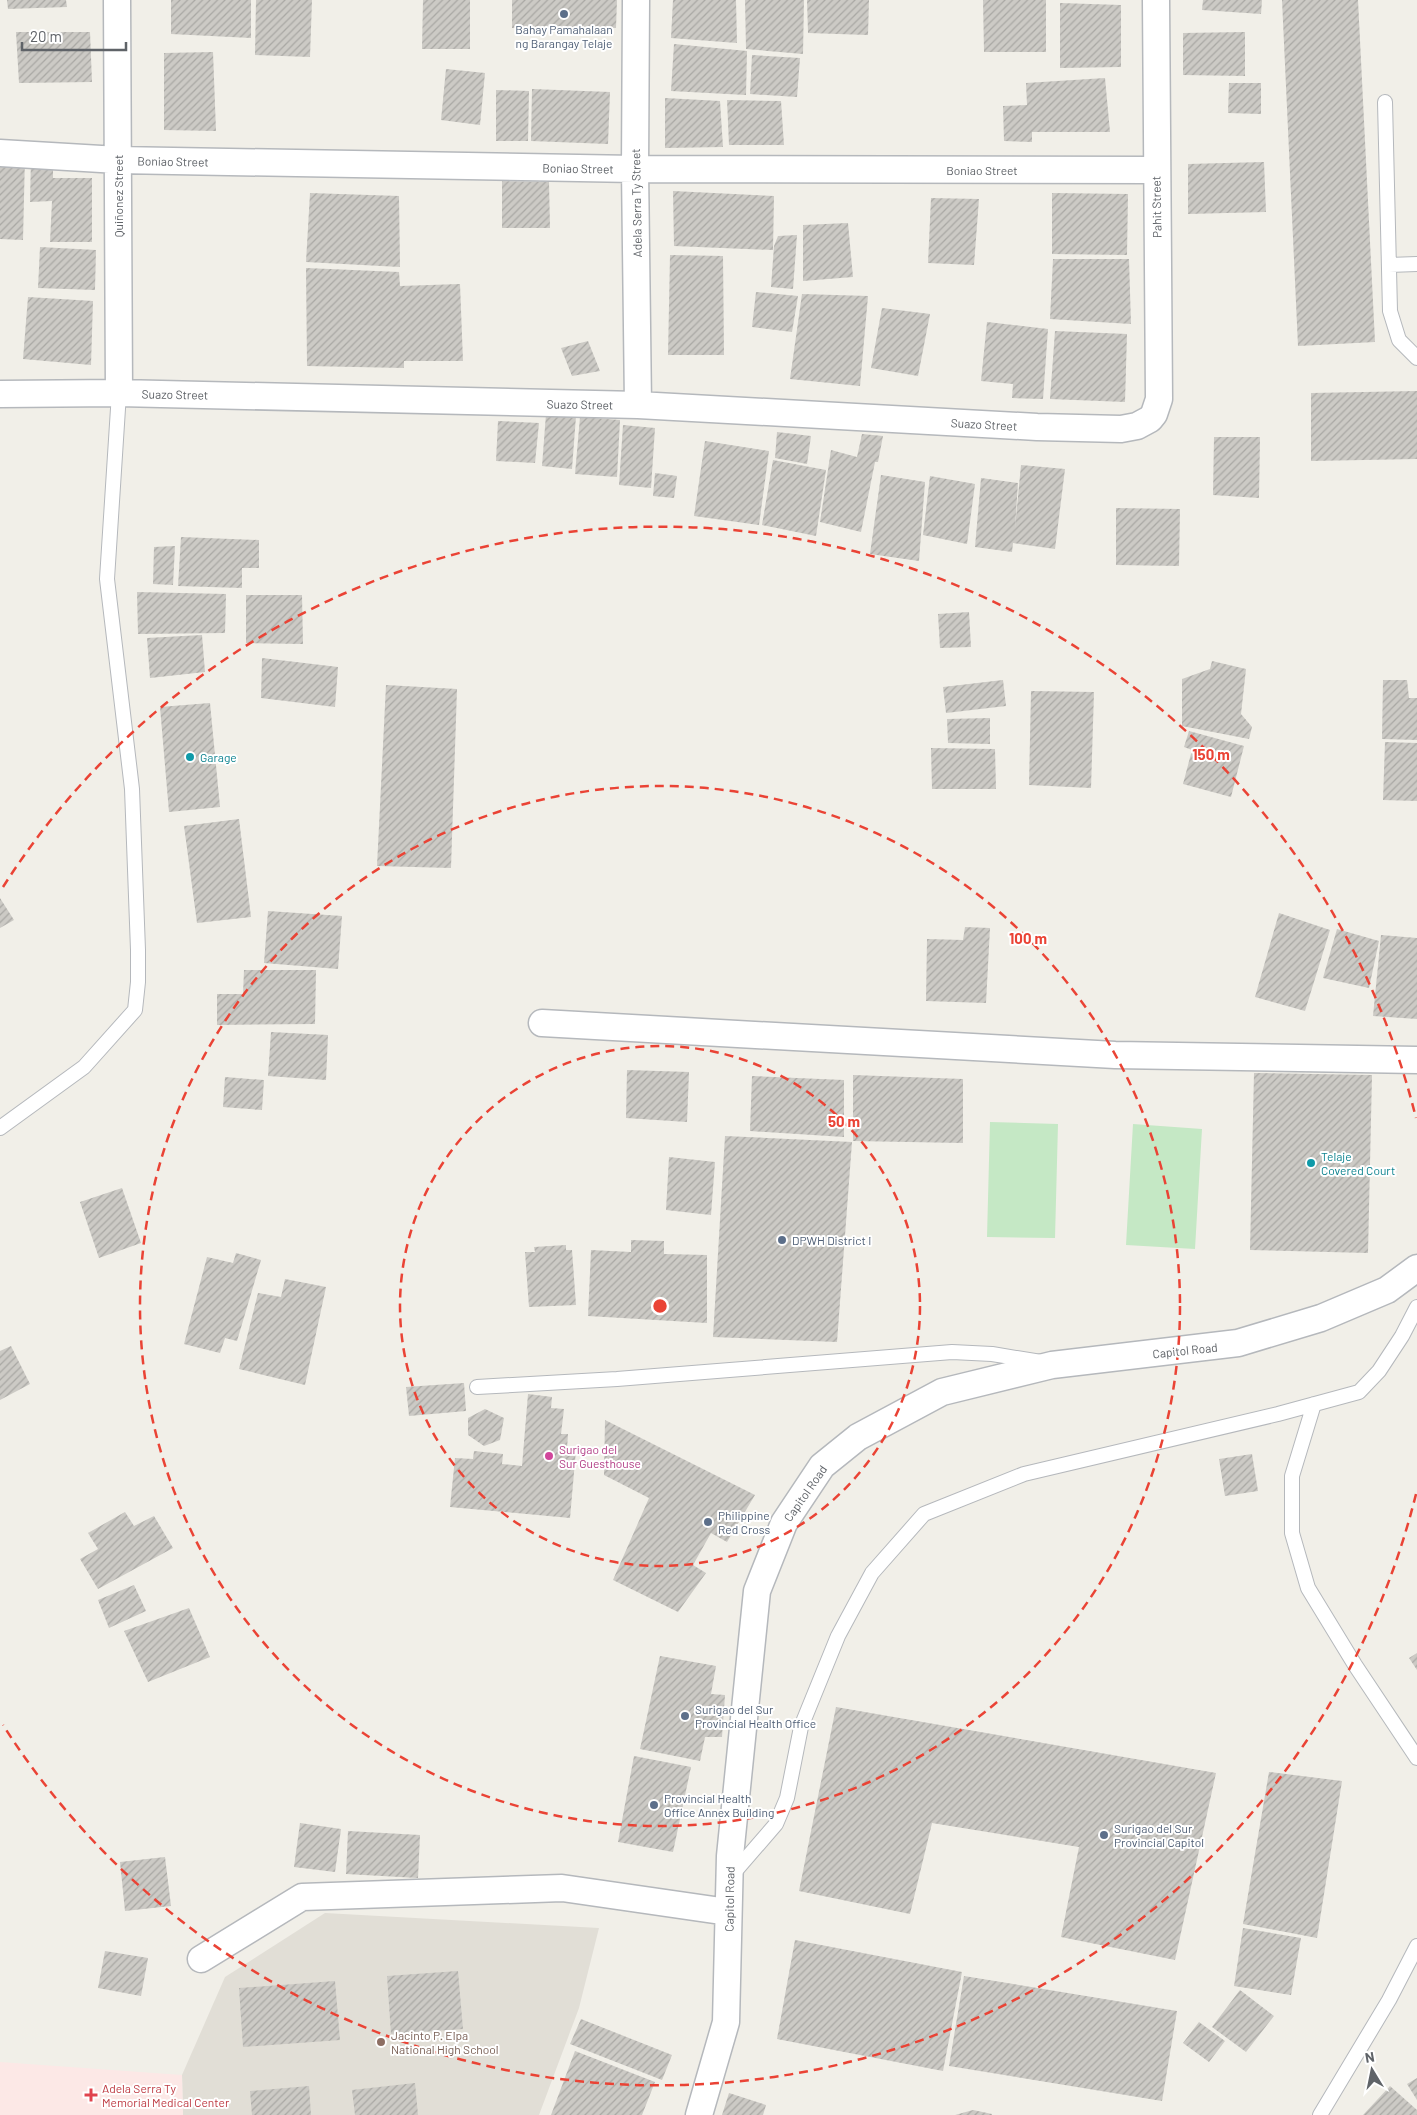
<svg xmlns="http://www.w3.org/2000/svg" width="1417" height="2115" viewBox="0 0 1417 2115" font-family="Barlow,sans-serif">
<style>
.education{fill:#e1ded6}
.medical{fill:#fce8e6}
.grass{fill:#c5e8c5}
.building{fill:url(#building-hatch)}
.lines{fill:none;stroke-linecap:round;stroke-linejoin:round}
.service-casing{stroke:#b5b8bc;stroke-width:16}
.minor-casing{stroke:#b5b8bc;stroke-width:29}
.service{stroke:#fff;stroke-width:14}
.minor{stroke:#fff;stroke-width:26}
.ring{fill:none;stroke:#ea4335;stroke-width:2.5;stroke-dasharray:9 6}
.service-dot{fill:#5c6f8a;stroke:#fff;stroke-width:2}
.culture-dot{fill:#0f9aa8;stroke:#fff;stroke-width:2}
.hotel-dot{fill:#d1479c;stroke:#fff;stroke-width:2}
.education-dot{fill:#8d6e63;stroke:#fff;stroke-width:2}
.health-dot{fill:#e0444e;stroke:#fff;stroke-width:2}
.labels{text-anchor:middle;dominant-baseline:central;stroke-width:4;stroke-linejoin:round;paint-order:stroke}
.service-label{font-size:12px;fill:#4e5e75;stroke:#fff;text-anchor:start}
.street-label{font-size:12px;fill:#5f6368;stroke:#fff}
.culture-label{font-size:12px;fill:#0d838f;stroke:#fff;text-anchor:start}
.hotel-label{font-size:12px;fill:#b23c85;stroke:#fff;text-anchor:start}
.education-label{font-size:12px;fill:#785e54;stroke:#fff;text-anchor:start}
.health-label{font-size:12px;fill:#be3a42;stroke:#fff;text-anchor:start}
.centre{fill:#ea4335;stroke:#fff;stroke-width:2.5}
.ring-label{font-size:15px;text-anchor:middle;font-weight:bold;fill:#ea4335;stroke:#fff;stroke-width:4;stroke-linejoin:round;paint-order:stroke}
</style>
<defs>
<pattern id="building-hatch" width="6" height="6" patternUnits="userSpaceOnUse" patternTransform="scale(1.25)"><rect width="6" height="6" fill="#cccac5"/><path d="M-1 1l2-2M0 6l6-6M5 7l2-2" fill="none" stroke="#a9a8a4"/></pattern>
</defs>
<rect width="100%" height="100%" fill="#f1efe8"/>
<path class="education" d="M325,1913l274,15 -20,80 -40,107h-356l-1,-40 43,-98z"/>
<path class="medical" d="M0,2062l182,13 1,40h-183z"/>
<path class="grass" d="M990,1122l68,2 -3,114 -68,-1z
M1133,1124l69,5 -7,120 -69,-4z"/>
<path class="building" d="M7,0h59l1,7 -59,2z
M171,0h80v38l-80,-4z
M256,0h56l-2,57 -55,-2z
M423,0h47v49h-48z
M512,0h105l-1,28h-104z
M673,0h63l1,43 -66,-5z
M745,0h59l-1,54 -57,-5z
M807,0h62l-1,35 -60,-2z
M983,0h63v52h-62z
M1203,0h59l-1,14 -59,-4z
M1282,0h76l17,342 -77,4z
M1060,3l61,2v62l-61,1z
M16,32h74l2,50 -73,1z
M1245,32v44l-62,-1v-42z
M674,44l73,7 -1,44 -75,-4z
M213,52l3,79 -52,-1v-77z
M752,55l48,3 -3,39 -47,-3z
M446,69l39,4 -5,52 -39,-5z
M1105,78l5,54h-78v10l-28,-1 -1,-35 24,-1 -1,-22z
M1229,83h32v31l-33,-1z
M532,89l78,3 -2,52 -77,-3z
M496,90l33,1 -1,50h-32z
M665,98l55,3 3,46 -58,1z
M727,100l54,1 3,44h-55z
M0,156h25l-2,84 -23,-1z
M53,157v21h39v64h-42l2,-41 -22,1 1,-44z
M1264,162l2,50 -78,2v-50z
M502,181l47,1 1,46h-48z
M673,191l101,5 -1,54 -99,-4z
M310,193l89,3 1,71 -94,-5z
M1052,193l76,1 -1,61 -75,-1z
M931,198l48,1 -5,66 -46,-2z
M848,223l5,54 -50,4v-56z
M797,235l-4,54 -22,-2 3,-41 4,-10z
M40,247l56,3 -1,40 -57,-2z
M670,255l53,1 1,99h-56z
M1053,259h76l2,65 -81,-5z
M306,268l93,4 1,14 60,-2 3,77h-59v7l-97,-2z
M756,292l42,4 -6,36 -40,-5z
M802,294l66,2 -8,90 -70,-7z
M28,297l65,4 -2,64 -68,-6z
M882,308l48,6 -12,62 -47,-8z
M987,322l61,7 -5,70 -31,-1 1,-14 -32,-3z
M1055,331l72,3 -2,68 -75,-3z
M588,341l12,30 -28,5 -11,-28z
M1417,391v68l-106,2v-68z
M546,414l30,2 -4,53 -30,-3z
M580,417l40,3 -3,57 -42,-3z
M498,421l41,2 -4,40 -39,-2z
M623,425l32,3 -4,60 -32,-3z
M777,432l34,4 -4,28 -32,-6z
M862,434l21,2 -5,26h-3l-14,70 -41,-10 11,-72 26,7z
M1214,437h46l-1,61 -46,-3z
M705,441l64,10 -10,74 -65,-9z
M773,460l53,10 -10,66 -54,-11z
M1021,465l44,4 -10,80 -42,-6 -1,9 -37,-5 6,-69 37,5 -3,45z
M655,473l22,3 -3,22 -21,-2z
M881,475l44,7 -6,79 -49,-7z
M930,476l45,8 -8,60 -44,-9z
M1116,508l64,1 -1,57 -63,-1z
M181,537l78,3v28h-17v20l-64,-2z
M175,546l-2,39 -20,-1 1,-37z
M137,592l89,2 -1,39 -87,1z
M246,595h56l1,49 -57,-1z
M969,612l2,35 -31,1 -2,-34z
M202,635l3,37 -55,6 -3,-40z
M262,658l76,9 -3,40 -74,-9z
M1212,661l34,8 -5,45 11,13 -3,12 -67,-13v-47l28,-10z
M1003,680l3,26 -60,7 -3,-26z
M1383,680h24l2,18h8v42l-35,-1z
M386,685l71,4 -6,179 -74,-2z
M1031,691l63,1 -3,96 -62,-3z
M210,703l10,104 -51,5 -9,-105z
M990,718v26l-42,-1 -1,-24z
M1189,731l55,15 -13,51 -48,-13 9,-34 -8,-3z
M1385,742l32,1v58l-34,-1z
M931,748l64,1 1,40h-64z
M239,819l12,98 -54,6 -13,-97z
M0,898l14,22 -14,8z
M268,911l74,5 -4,53 -74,-6z
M1279,913l51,17 -25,81 -50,-14z
M965,927l25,1 -4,75 -60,-2 1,-62 36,1z
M1337,929l42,12 -10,47 -46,-10z
M1381,935l36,3v81l-44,-3z
M244,970h72l-1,54 -98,1v-31h26z
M271,1032l57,3 -2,45 -58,-4z
M627,1070l62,2 -2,50 -61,-4z
M1254,1073l118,2 -4,178 -118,-3z
M853,1075l110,4v64l-110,-2z
M752,1076l92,4v57l-94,-6z
M225,1077l39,3 -2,30 -39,-3z
M725,1136l127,6 -15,200 -124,-5z
M669,1157l46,5 -4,53 -45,-5z
M122,1188l19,55 -42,15 -19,-56z
M631,1240l33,1v13l43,1v68l-119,-7 3,-66 40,2z
M566,1245v5h6l4,55 -47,2 -4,-55h10l-1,-5z
M236,1253l25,7 -24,81 -12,-3 -5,15 -36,-9 23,-87 26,6z
M285,1279l41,8 -21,98 -66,-16 19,-76 23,4z
M11,1346l19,38 -30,16v-49z
M464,1383l2,28 -57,5 -3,-29z
M528,1394l24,3 -1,11 13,1 -3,25h7l-1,15 9,1 -6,68 -120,-11 5,-49 18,1 1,-8 29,3 -1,10 20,2z
M485,1409l19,9 -4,22 -16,6 -16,-11v-17z
M605,1420l150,75 -28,47 -16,-9 -18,32 13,8 -28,39 -65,-32 36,-82 -45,-23z
M1252,1454l6,37 -33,5 -6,-37z
M125,1512l9,14 20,-10 19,32 -75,41 -18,-30 18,-10 -10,-16z
M134,1585l12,26 -37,17 -11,-28z
M189,1608l21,49 -62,25 -24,-51z
M1417,1653v17l-8,-12z
M660,1656l56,10 -5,28 14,1 -3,42h-17l-5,24 -60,-12z
M836,1707l380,66 -41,187 -114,-23 18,-90 -147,-24 -22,91 -111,-23z
M634,1756l57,11 -18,85 -55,-10z
M1269,1772l73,9 -25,157 -74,-14z
M300,1823l41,6 -6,43 -41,-5z
M348,1831l72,4 -2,43 -72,-4z
M165,1857l6,49 -46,5 -5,-49z
M1243,1928l58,10 -10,57 -57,-9z
M795,1940l167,32 -19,99 -166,-32z
M105,1951l43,7 -7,38 -43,-8z
M458,1971l5,58 -72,5 -4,-58z
M964,1976l213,35 -15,90 -213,-35z
M335,1981l5,59 -97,7 -4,-59z
M1240,1990l34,26 -28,36 -34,-25z
M581,2019l91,36 -10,25 -92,-36z
M1199,2022l26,19 -16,21 -26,-19z
M575,2051l80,31 -13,33h-91z
M1417,2078v22l-10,-16z
M415,2083l3,32h-63l-3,-25z
M309,2086l2,29h-59l-2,-24z
M1390,2086l27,24v5h-54z
M729,2093l37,12 -3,10h-41z
M973,2110l19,4v1h-37z"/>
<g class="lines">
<g class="service-casing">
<path id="service" d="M1385,102l5,209 9,29 18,18
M1389,265l28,-1
M0,1128l84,-61 51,-57 3,-28v-32l-6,-161 -25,-210 12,-186
M477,1387l140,-8 335,-27 40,2 49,8
M1314,1404l-22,72v57l16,55 47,77 62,93
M731,1876l45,-52 11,-26 14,-71 37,-91 34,-63 52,-59 100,-40 254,-60 81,-22 20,-21 23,-35 15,-29
M1320,2115l69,-115 28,-54"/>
</g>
<g class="minor-casing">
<path id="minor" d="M117,0l2,393
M636,0l-1,169 3,236
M0,153l118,7 517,9 520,1
M0,394l119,-1 519,12 399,22 84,2 16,-3 13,-7 4,-5 5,-15 -3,-399
M542,1023l573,32 302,5
M201,1959l101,-62 260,-9 166,24
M699,2115l27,-93 4,-166 27,-265 27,-68 38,-57 36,-29 84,-45 110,-27 186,-22 83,-25 66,-28 30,-22"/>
</g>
<use href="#service" class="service"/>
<use href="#minor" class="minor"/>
</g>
<g class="ring">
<circle cx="660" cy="1306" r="260"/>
<circle cx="660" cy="1306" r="520"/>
<path d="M1416 1494A779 779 0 0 1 3 1725M3 887A779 779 0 0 1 1416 1118"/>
</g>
<g class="service-dot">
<circle cx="564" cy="14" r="5"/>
<circle cx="782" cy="1240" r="5"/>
<circle cx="708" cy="1522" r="5"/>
<circle cx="685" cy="1716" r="5"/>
<circle cx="654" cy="1805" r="5"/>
<circle cx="1104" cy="1835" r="5"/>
</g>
<g class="culture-dot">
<circle cx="190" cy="757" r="5"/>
<circle cx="1311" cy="1163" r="5"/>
</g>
<circle class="hotel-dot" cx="549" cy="1456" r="5"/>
<circle class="education-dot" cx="381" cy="2042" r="5"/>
<path class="health-dot" d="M88.5 2087.5h5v5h5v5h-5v5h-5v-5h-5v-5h5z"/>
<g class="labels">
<g class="service-label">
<text x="564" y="29" text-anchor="middle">Bahay Pamahalaan<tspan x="564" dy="14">ng Barangay Telaje</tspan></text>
<text x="792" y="1240">DPWH District I</text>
<text x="718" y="1515">Philippine<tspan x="718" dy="14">Red Cross</tspan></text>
<text x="695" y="1709">Surigao del Sur<tspan x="695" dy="14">Provincial Health Office</tspan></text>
<text x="664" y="1798">Provincial Health<tspan x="664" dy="14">Office Annex Building</tspan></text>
<text x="1114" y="1828">Surigao del Sur<tspan x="1114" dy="14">Provincial Capitol</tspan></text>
</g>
<g class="street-label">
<text transform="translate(173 161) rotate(1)">Boniao Street</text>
<text transform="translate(578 168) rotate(1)">Boniao Street</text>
<text x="982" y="170">Boniao Street</text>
<text transform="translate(118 196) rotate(-90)">Quiñonez Street</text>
<text transform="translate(636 203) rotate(-91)">Adela Serra Ty Street</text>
<text transform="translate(1156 207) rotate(-91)">Pahit Street</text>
<text transform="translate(175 394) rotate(1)">Suazo Street</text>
<text transform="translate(580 404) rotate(1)">Suazo Street</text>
<text transform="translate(984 424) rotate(3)">Suazo Street</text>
<text transform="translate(1185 1350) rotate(-6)">Capitol Road</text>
<text transform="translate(805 1493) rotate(-55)">Capitol Road</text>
<text transform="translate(729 1899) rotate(-89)">Capitol Road</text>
</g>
<g class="culture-label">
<text x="200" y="757">Garage</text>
<text x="1321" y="1156">Telaje<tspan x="1321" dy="14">Covered Court</tspan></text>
</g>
<g class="hotel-label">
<text x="559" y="1449">Surigao del<tspan x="559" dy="14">Sur Guesthouse</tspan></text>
</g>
<g class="education-label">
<text x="391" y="2035">Jacinto P. Elpa<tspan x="391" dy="14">National High School</tspan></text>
</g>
<g class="health-label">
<text x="102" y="2088">Adela Serra Ty<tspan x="102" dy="14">Memorial Medical Center</tspan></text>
</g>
</g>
<circle cx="660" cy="1306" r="8" class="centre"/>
<g class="ring-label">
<text x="1211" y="760">150 m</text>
<text x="1028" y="944">100 m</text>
<text x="844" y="1127">50 m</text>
</g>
<g transform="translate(1372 2070) rotate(350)" stroke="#ffffff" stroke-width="4" paint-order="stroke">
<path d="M0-4L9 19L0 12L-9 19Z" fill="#5f6368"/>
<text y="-8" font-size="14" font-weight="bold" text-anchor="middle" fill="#5f6368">N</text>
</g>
<path d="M22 42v8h104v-8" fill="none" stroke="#5f6368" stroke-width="2.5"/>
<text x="30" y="42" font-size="15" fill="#5f6368" stroke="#ffffff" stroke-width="4" paint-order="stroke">20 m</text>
</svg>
